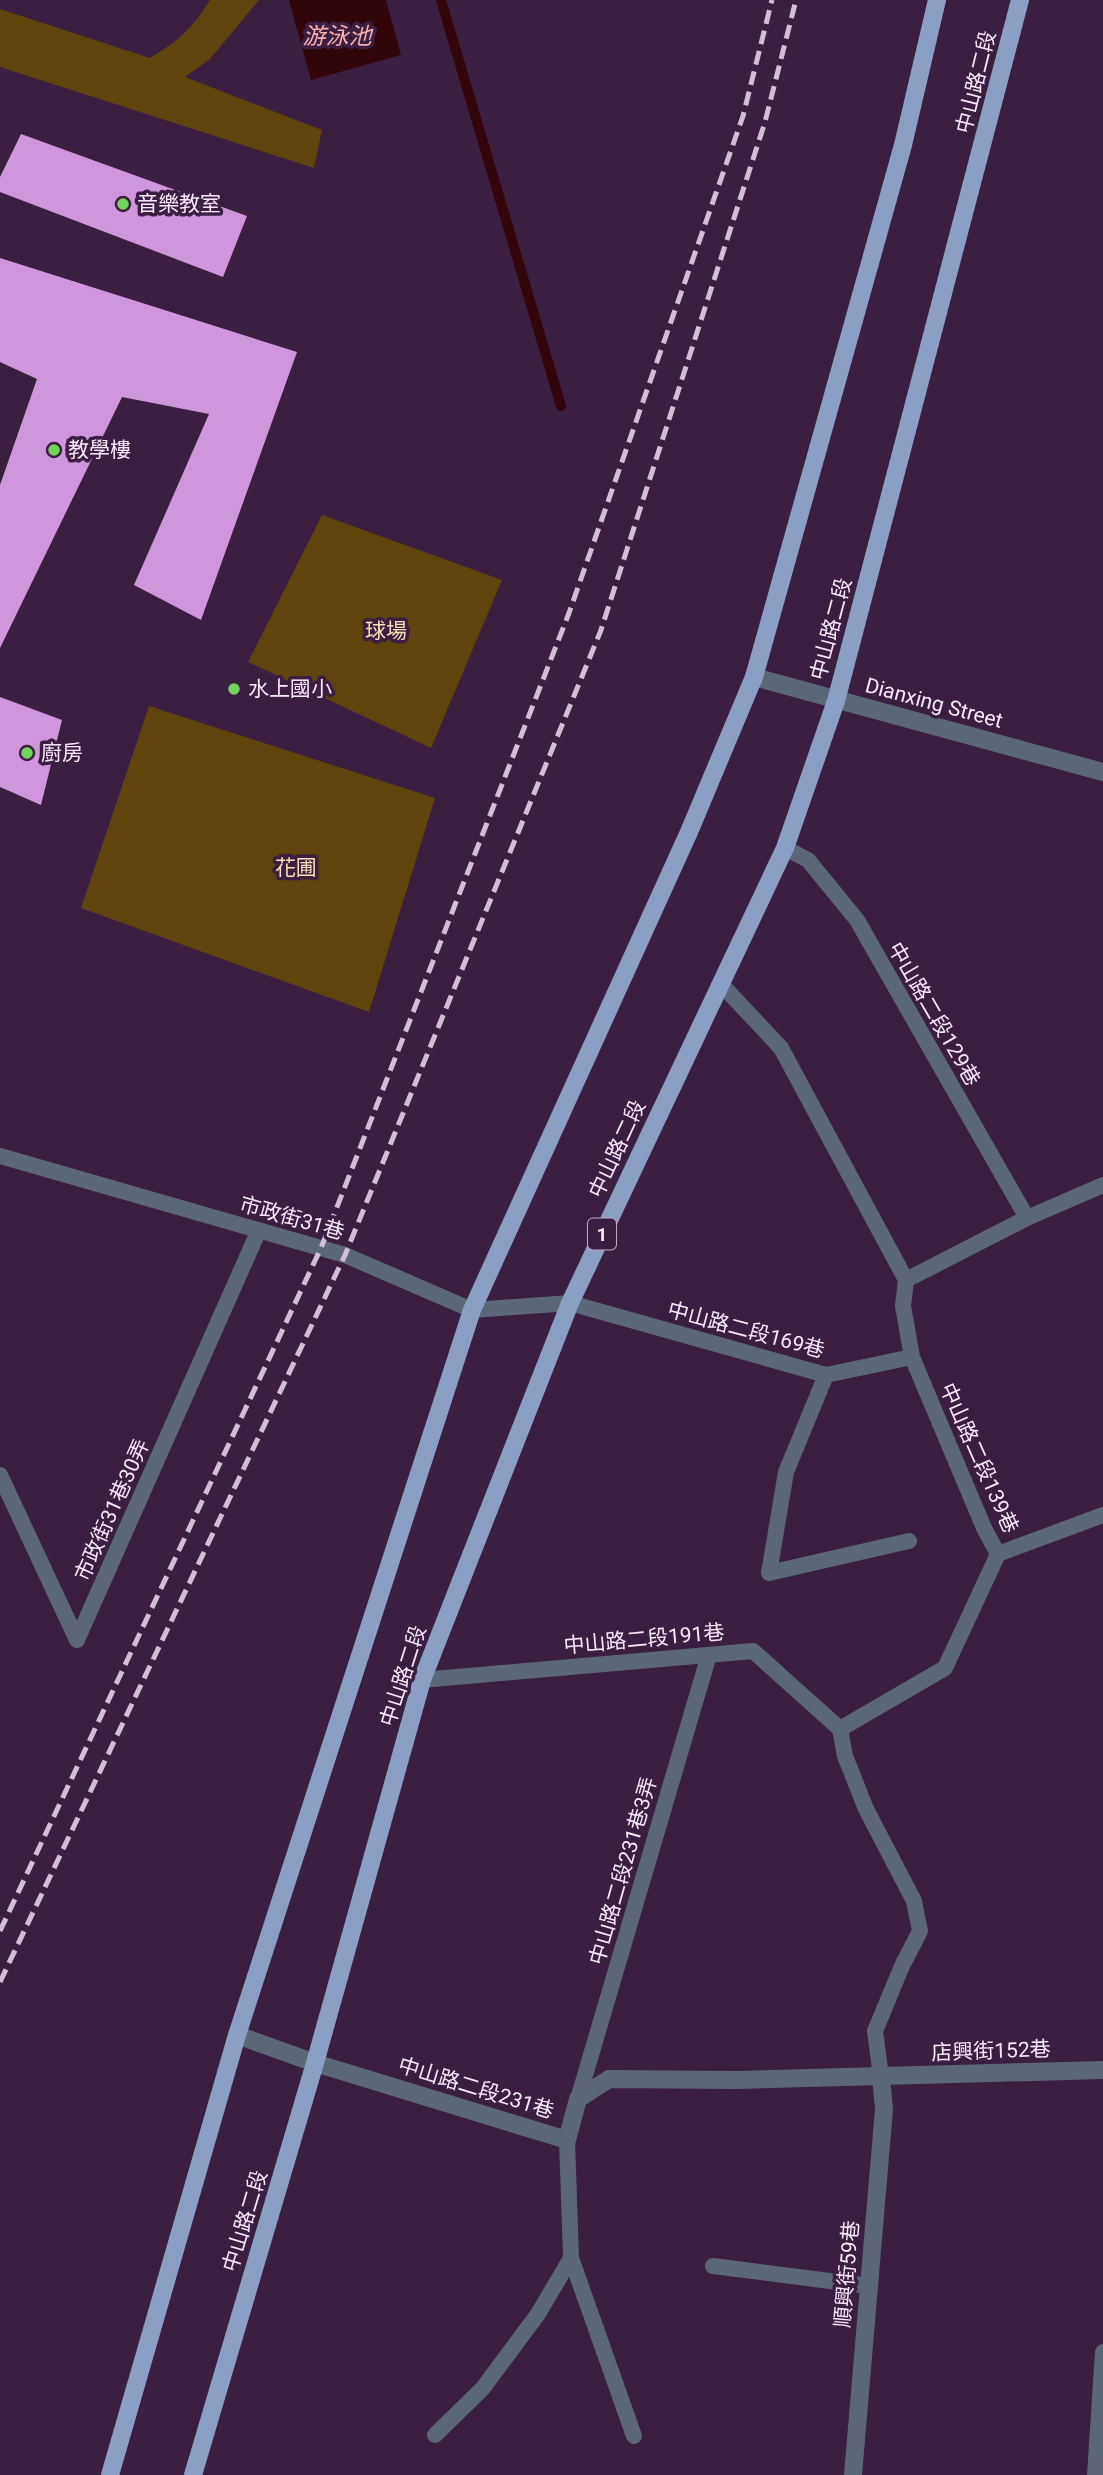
<svg xmlns="http://www.w3.org/2000/svg" width="1103" height="2475" viewBox="0 0 1103 2475" font-family="Roboto,'Noto Sans TC',sans-serif">
<style>
.green{fill:#5f450d}
.water{fill:#310509}
.lines{fill:none;stroke-linecap:round;stroke-linejoin:round}
.stream{stroke:#310509;stroke-width:10}
.building{fill:#d096dc}
.lane{stroke:#5b6677;stroke-width:16}
.street{stroke:#5b6677;stroke-width:18}
.primary{stroke:#8a9fc3;stroke-width:18}
.rail{stroke:#d2bfd6;stroke-width:5;stroke-dasharray:14 7;stroke-linecap:butt}
.poi-dot{fill:#71d35e;stroke:#3a1f40;stroke-width:2.5}
.labels{text-anchor:middle;dominant-baseline:central;stroke-width:7;stroke-linejoin:round;paint-order:stroke}
.shield{fill:#3a1f40;stroke:#c0abc4;stroke-width:2}
.shield-label{font-size:19px;font-weight:bold;fill:#f9e7fc}
.street-label{font-size:21px;fill:#f9e7fc;stroke:#3a1f40}
.poi-label{font-size:21px;fill:#f9e7fc;stroke:#3a1f40;text-anchor:start}
.park-label{font-size:21px;fill:#f7dfb7;stroke:#3a1f40}
.water-label{font-size:23px;font-style:italic;fill:#fbb1af;stroke:#3a1f40}
</style>
<rect width="100%" height="100%" fill="#3a1f40"/>
<path class="green" d="M210,0h49l-49,59 -25,18 137,53 -8,38 -314,-101v-58l150,49c26,-15 45,-32 60,-58z
M322,515l180,65 -71,168 -183,-86z
M149,706l286,92 -66,214 -288,-104z"/>
<path class="water" d="M289,0h97l15,55 -90,25z"/>
<g class="lines">
<path class="stream" d="M441,0l120,406"/>
</g>
<path class="building" d="M21,134l226,82 -24,61 -223,-85v-15z
M0,258l297,94 -96,268 -67,-35 75,-171 -87,-17 -122,251v-163l37,-106 -37,-17z
M0,697l62,23 -21,85 -41,-18z"/>
<g class="lines">
<path class="lane" d="M785,848l23,12 49,60 170,298
M721,984l60,64 125,232 -3,26 9,51 72,171 14,26 -53,114 -105,61 5,27 21,53 48,92 6,30 -18,35 -27,65 6,46
M0,1156l345,99 127,55 98,-7 256,72 86,-18
M906,1280l121,-62 76,-33
M826,1375l-40,97 -17,101 140,-32
M0,1475l77,165 182,-410
M998,1554l105,-39
M422,1680l331,-29 87,78
M578,2099l131,-444
M571,2258l63,178
M713,2266l156,20
M435,2435l48,-47 55,-74 33,-56 -4,-118
M1095,2475l8,-123"/>
<path class="street" d="M754,677l349,95
M237,2035l78,28 252,77 11,-41 31,-20 128,1 366,-10
M853,2475l31,-366 -3,-32"/>
<path class="primary" d="M110,2475l127,-440 235,-725 217,-478 65,-155 149,-532 34,-145
M193,2475l122,-412 107,-383 148,-377 215,-455 51,-147 184,-701"/>
<path class="rail" d="M0,1931l321,-683 248,-635 174,-497 29,-116
M0,1982l345,-727 256,-625 164,-508 31,-122"/>
</g>
<g class="poi-dot">
<circle cx="123" cy="204" r="7"/>
<circle cx="54" cy="450" r="7"/>
<circle cx="234" cy="689" r="7"/>
<circle cx="27" cy="753" r="7"/>
</g>
<g class="labels">
<rect class="shield" x="588" y="1218.5" width="28" height="31" rx="5"/>
<g class="shield-label">
<text x="602" y="1234">1</text>
</g>
<g class="street-label">
<text transform="translate(976 82) rotate(-76)">中山路二段</text>
<text transform="translate(831 629) rotate(-75)">中山路二段</text>
<text transform="translate(934 703) rotate(15)">Dianxing Street</text>
<text transform="translate(934 1014) rotate(60)">中山路二段129巷</text>
<text transform="translate(617 1149) rotate(-65)">中山路二段</text>
<text transform="translate(292 1218) rotate(16)">市政街31巷</text>
<text transform="translate(746 1330) rotate(15)">中山路二段169巷</text>
<text transform="translate(979 1458) rotate(66)">中山路二段139巷</text>
<text transform="translate(112 1510) rotate(-66)">市政街31巷30弄</text>
<text transform="translate(644 1639) rotate(-5)">中山路二段191巷</text>
<text transform="translate(403 1676) rotate(-72)">中山路二段</text>
<text transform="translate(623 1871) rotate(-74)">中山路二段231巷3弄</text>
<text transform="translate(991 2051) rotate(-2)">店興街152巷</text>
<text transform="translate(476 2088) rotate(17)">中山路二段231巷</text>
<text transform="translate(245 2221) rotate(-73)">中山路二段</text>
<text transform="translate(847 2274) rotate(-85)">順興街59巷</text>
</g>
<g class="poi-label">
<text x="137" y="204">音樂教室</text>
<text x="68" y="450">教學樓</text>
<text x="248" y="689">水上國小</text>
<text x="41" y="753">廚房</text>
</g>
<g class="park-label">
<text x="386" y="631">球場</text>
<text x="296" y="868">花圃</text>
</g>
<g class="water-label">
<text x="337" y="36">游泳池</text>
</g>
</g>
</svg>
